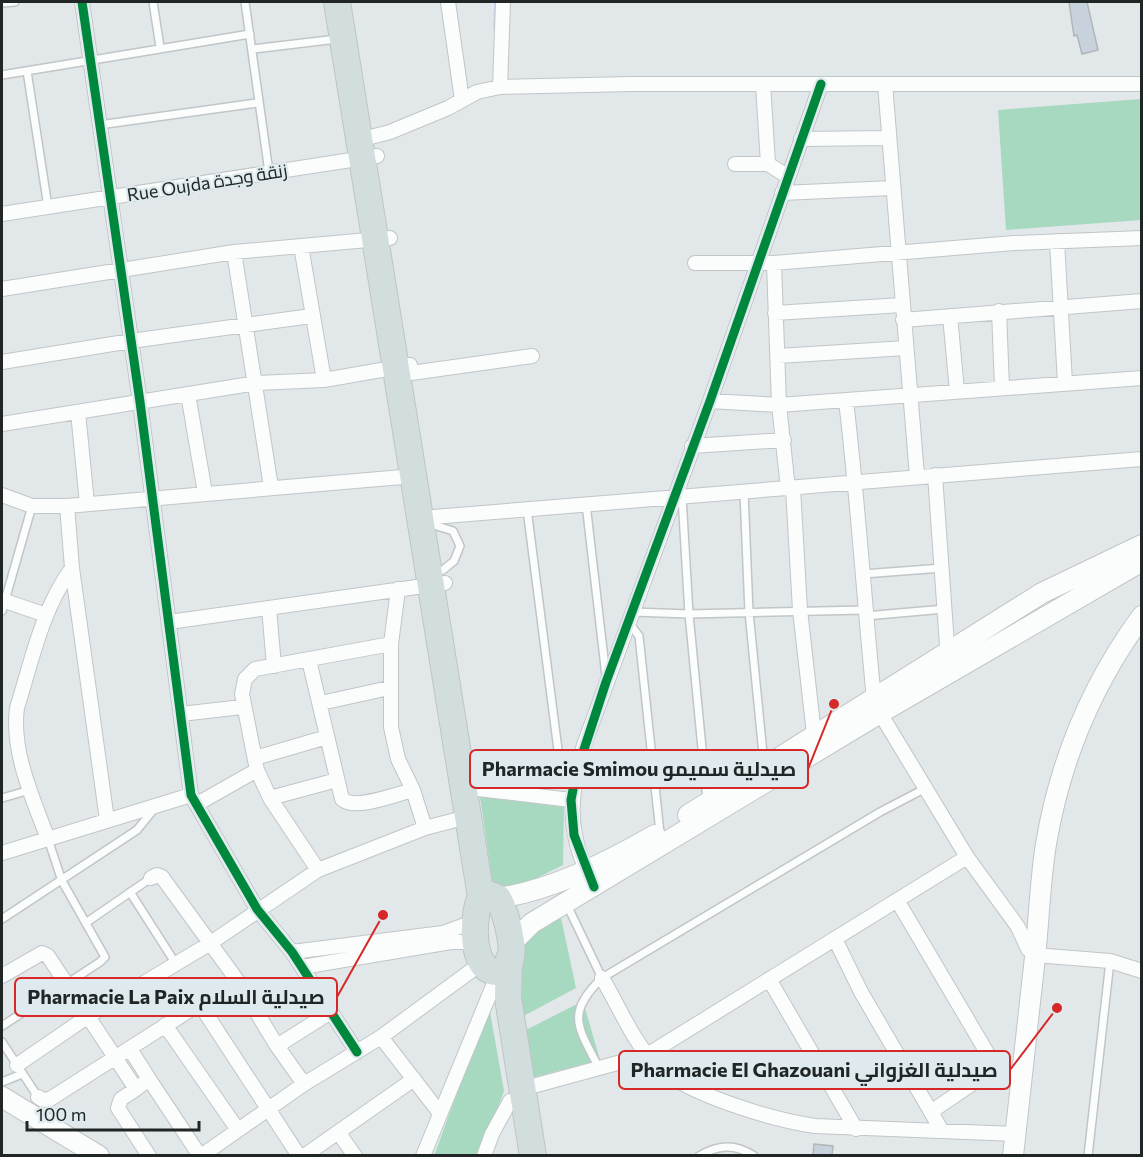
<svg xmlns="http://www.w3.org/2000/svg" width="1143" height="1157" viewBox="0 0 1143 1157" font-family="Commissioner,Cairo,sans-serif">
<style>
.green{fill:#a7d9c0}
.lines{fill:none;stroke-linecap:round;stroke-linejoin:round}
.stream{stroke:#d0d5ef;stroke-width:4}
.building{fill:#c8d2dc;stroke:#b2b5b8;stroke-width:1.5}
.lane-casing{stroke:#c0c5c7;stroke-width:10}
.street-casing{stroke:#c0c5c7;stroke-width:16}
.secondary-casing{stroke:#c0c5c7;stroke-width:22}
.highway-casing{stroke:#c0c3c4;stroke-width:28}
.lane{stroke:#fbfcfc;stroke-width:7}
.street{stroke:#fbfcfc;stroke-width:14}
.secondary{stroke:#fbfcfc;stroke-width:20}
.highway{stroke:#d1dedd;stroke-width:26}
.cycleway-casing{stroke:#deeaed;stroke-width:13}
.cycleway{stroke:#00873e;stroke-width:9}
.labels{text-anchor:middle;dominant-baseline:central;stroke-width:4.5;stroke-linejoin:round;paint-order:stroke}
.street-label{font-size:18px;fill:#202526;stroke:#deeaed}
.leader{fill:none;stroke:#d62828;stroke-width:2}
.callout-dot{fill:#d62828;stroke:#deeaed;stroke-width:2}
.callout{fill:#deeaed;stroke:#d62828;stroke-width:2}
.callout-label{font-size:20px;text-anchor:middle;font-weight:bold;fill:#202526}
</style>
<rect width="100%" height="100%" fill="#e2e8ea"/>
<path class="green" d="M1141,99v121l-135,10 -8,-120z
M480,797l84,10 -1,58 -68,34z
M560,913l16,75 -58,31 -15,-72z
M583,1001l17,59 -77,20 -5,-46z
M489,1006l15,85 -23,64 -47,1z"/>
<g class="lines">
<path class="stream" d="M495,28l1,-26"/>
</g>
<path class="building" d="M1069,2h18l11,48 -16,4 -5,-19 -3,1z
M814,1144l19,2 -1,9h-19z"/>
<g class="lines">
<g class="lane-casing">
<path id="lane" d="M153,2l7,45
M245,2l24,170
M2,3l13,-1
M253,49l84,-10
M27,71l21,136
M2,75l248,-41
M99,125l158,-22
M744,492l5,120 15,152
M682,497l7,117 18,186
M586,504l20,172
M527,509l31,241 6,13 12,11
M437,526l16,5 7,15 -6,15 -11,9
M863,574l79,-6
M2,611l30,-105
M633,612l56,2 175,-4
M865,616l80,-7
M629,623l10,13 21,197
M2,798l28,-8
M130,892l46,72
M567,905l35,73
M2,919l135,-89 17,-21
M87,922l64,-44
M2,1026l98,-64 5,-5 -43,-76 -14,-42
M2,1042l36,55
M599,1068c-21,-41 -34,-54 3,-90l278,-166 44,-23
M2,1082l20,-8
M699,1156c19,-11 36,-13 55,0
M1088,1156l22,-195"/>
</g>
<g class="street-casing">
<path id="street" d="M82,2l58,400 51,393 66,114 35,43 65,100
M448,2l14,98
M763,84l5,80 19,12
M885,84l32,392
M500,87l3,-85
M801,139l86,-1
M359,140l31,-8 58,-24 29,-16 23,-5 132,-3h510
M735,164h33
M782,193l110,-5
M2,214l375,-58
M1057,241l8,142
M301,246l23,134
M234,252l37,235
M695,263h79l240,-20 128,-5
M774,263l5,142 9,84
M2,289l232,-37 156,-14
M999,311l3,76
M775,313l127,-8
M950,316l7,75
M903,320l239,-19
M778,356l128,-8
M2,362l129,-21 180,-25
M411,373l121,-17
M188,394l17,99
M710,401l69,4 363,-27
M846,401c12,99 18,199 28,298l6,14 87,144 51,70 10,22 7,6 75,6 32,10
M78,412l9,92
M2,424l255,-41 67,-3 86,-15
M692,446l92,-6
M935,475l12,170 5,12
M793,488l7,122 15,133
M2,495l30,11h35l347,-30
M67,506l5,62 35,252
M421,518l721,-59
M398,589l-7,55v83l7,32 15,31 12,38
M2,600l44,15
M269,608l5,58
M169,622l276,-39
M309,660l33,139c13,12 54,-5 71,-9
M321,703l68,-15
M181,714l61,-7
M255,758l72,-21
M478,789l93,11
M270,798l67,-18
M197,804l60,-34
M48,839c-15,-40 -37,-88 -31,-131 15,-48 25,-99 55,-140
M2,853l189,-58
M318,870l-48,-72 -13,-28 -15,-76 3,-15 10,-10 136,-25
M589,876c-23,-47 -19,-83 -5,-131l126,-344 111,-317
M151,878l6,-3 5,2 75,103 40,66 27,38
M897,900l92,156 8,11 25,15
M835,939l26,53 81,139
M292,952l151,-19 30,-11
M302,967l149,-25h13l12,5
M2,976l40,-23 6,3 88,133 -15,10 -3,9 31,48
M602,978c17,28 31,64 54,87 30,29 117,55 159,61l201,8
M769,979l87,150
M199,1003l100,153
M165,1025l73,105
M381,1037l58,75
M277,1046l52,-33
M130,1049l19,30
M17,1065l70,-48 122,-73 109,-74 107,-42 42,-11
M136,1089l13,-10 51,77
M522,1089l125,-34 320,-198
M38,1097l5,3 7,-1 187,-119
M932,1111l65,-44
M338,1132l17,24
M201,1156l103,-72 77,-47 102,-75
M304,1156l110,-77
M423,1156l70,-170
M484,1156l8,-22 18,-33"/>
</g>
<g class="secondary-casing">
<path id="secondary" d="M688,815l354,-222 100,-48
M498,898c53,-7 112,-37 157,-63
M512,943l20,-20 348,-210 262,-152
M2,1097l97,59
M1013,1156c8,-67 15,-133 22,-199 4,-37 5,-76 11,-113 14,-83 46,-160 96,-228"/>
</g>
<g class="highway-casing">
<path id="highway" d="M337,2l144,895
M488,894l10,4c8,13 27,76 -2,74 -26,-2 -24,-57 -15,-75z
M509,959l-1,39 25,158"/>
</g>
<use href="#lane" class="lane"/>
<use href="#street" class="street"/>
<use href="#secondary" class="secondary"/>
<use href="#highway" class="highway"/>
<g class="cycleway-casing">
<path id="cycleway" d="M82,2l58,400 51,393 66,114 35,43 65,100
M594,887l-20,-52 -3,-35 5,-26 30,-92 104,-281 111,-317"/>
</g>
<use href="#cycleway" class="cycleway"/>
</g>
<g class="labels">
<g class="street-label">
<text transform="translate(207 182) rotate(-9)">Rue Oujda زنقة وجدة</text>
</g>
</g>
<path class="leader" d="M834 704L808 769M383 915L337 997M1057 1008L1010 1070"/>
<g class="callout-dot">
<circle cx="834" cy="704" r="6"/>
<circle cx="383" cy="915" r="6"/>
<circle cx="1057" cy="1008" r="6"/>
</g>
<g class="callout">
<rect x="470" y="750" width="338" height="38" rx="6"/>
<rect x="15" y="978" width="322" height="38" rx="6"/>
<rect x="619" y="1051" width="391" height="38" rx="6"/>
</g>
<g class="callout-label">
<text x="639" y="776">Pharmacie Smimou صيدلية سميمو</text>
<text x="176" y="1004">Pharmacie La Paix صيدلية السلام</text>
<text x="814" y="1077">Pharmacie El Ghazouani صيدلية الغزواني</text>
</g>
<rect width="1143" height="1157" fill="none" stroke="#202526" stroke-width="6"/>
<path d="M27 1121v9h172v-9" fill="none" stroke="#202526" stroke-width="3"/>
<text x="36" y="1121" font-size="18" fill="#202526" stroke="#deeaed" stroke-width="4.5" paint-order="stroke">100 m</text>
</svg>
